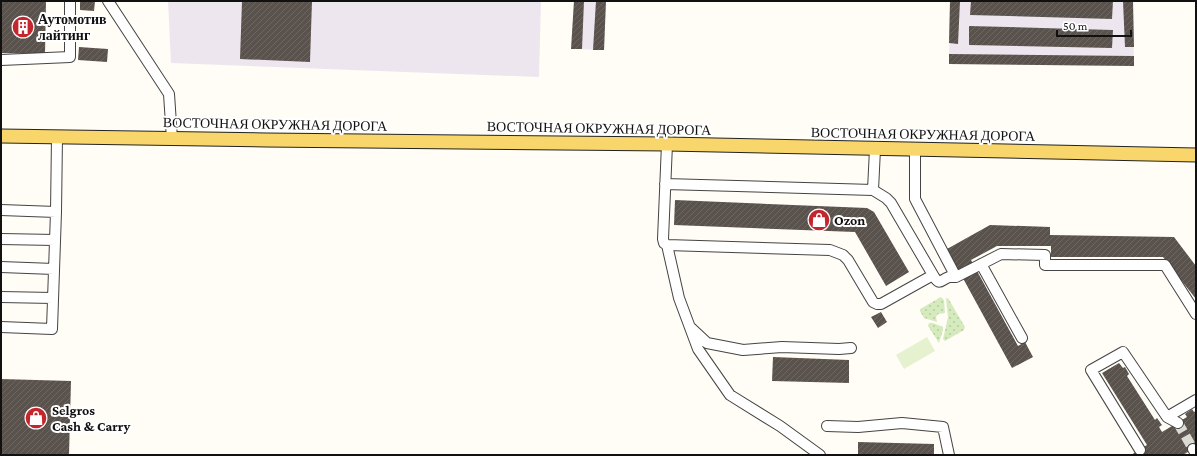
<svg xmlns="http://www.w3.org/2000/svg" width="1197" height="456" viewBox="0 0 1197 456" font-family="'Crimson Pro',serif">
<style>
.industrial{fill:#eee6ef}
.park{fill:url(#park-dots)}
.pitch{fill:#e6f2cf}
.building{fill:url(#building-hatch)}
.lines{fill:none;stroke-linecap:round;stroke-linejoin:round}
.minor-tunnel{stroke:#dbdad3;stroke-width:10;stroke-dasharray:10 5;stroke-linecap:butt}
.minor-casing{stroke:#444;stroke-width:12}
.major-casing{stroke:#222;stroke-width:15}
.minor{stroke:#fff;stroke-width:10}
.major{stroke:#f9d66b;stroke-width:13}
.labels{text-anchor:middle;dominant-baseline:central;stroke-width:4;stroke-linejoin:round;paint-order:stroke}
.poi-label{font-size:14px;font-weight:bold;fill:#111;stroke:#fff;text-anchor:start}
.street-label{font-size:14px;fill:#111;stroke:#fff}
</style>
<defs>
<pattern id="park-dots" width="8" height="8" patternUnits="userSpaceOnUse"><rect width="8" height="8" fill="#d5ebbd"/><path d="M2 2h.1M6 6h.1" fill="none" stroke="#b6c8a1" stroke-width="1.8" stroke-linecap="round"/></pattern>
<pattern id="building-hatch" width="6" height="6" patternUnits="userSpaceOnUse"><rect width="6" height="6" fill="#5a524d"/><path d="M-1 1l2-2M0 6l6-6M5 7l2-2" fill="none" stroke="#6d6662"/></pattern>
</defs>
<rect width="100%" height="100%" fill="#fffdf5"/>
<path class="industrial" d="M168,1h373l-2,76 -368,-14z
M574,1h32l-2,49 -32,-1z
M950,1h183l1,65 -185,-2z"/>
<path class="park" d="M941,297l3,3 1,13 -7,1 -2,3 1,5 -13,-4 -4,-7v-2z
M948,298l17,29 -1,3 -19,11 -2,-2 5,-22 -2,-18z
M929,323h4l10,4v3l-4,13 -11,-17z"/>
<path class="pitch" d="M927,337l8,14 -31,18 -8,-14z"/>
<path class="building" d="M1,1h45l-1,53 -44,-1z
M80,1h15l-1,10 -14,-1z
M242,1h70l-2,61 -70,-3z
M574,1h10l-2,48h-11z
M596,1h10l-2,49h-11z
M950,1h10l-2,43 -9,-1z
M971,1h142l-1,18 -142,-4z
M1123,1h10l1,46h-9z
M969,26l144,4 -1,18 -143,-3z
M79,47l29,2 -1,13 -29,-2z
M949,54l185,2v10l-185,-2z
M675,200l192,8 7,4 35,60 -23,14 -31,-54 -181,-7z
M990,225l60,2v8l124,2 22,29v33l-33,-42h-112v-11h-54l-26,14 47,86 7,-4 8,15 -21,11 -65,-119z
M881,312l6,10 -9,6 -7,-11z
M773,357l76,3v23l-77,-2z
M1119,363l4,5 2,-1 4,7 -2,2 28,44 2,-2 5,7 -3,2 3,5 25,-15 -2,-3 7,-5 2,3 2,-1v36l-13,8h-52l16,-10 -45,-72z
M1,379l70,2 -2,74h-68z
M858,442l76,2v11h-76z"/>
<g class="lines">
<path class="minor-tunnel" d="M1178,423l15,26"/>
<g class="minor-casing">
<path id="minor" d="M108,1l61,93 3,45
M1,60l69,-3v-56
M667,144l-4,95 1,4 3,2 163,5 13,5 5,5 25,42 4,2h4l52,-29 -42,-72 -5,-5 -13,-8 2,-41
M915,149v50l41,78 45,-23 44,1v10h120l31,49
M665,184l208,6
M1,210l55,2
M1,239l54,1
M667,245l12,53 19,51 32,46 50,31 40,29
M981,264l41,74
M1,267l53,2
M933,275c7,12 7,5 16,2 1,0 6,0 7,0
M1,297l52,1
M1,327l51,2 4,-117 1,-75
M691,328l16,15 36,7 39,-3 57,2 12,-1
M1167,417l29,-17
M827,426l31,1 44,-4 41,4 6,28
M1193,449l3,5
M1140,450l-49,-80 32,-18 44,65 11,6"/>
</g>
<g class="major-casing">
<path id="major" d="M1,136l265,4 401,4 529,11"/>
</g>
<use href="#minor" class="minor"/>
<use href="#major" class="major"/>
</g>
<defs>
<g id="building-disc" transform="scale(1.15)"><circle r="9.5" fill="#c4262e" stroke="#fff"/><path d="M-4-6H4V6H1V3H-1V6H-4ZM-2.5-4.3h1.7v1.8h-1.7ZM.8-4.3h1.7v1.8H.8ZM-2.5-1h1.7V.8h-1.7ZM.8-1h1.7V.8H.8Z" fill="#fff"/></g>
<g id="shop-disc" transform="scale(1.15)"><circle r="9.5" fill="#c4262e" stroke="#fff"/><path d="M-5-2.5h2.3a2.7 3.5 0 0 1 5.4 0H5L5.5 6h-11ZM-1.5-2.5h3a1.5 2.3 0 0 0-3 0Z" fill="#fff"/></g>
</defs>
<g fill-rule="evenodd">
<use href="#building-disc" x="23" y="27"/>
<use href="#shop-disc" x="819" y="220"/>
<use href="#shop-disc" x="36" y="418"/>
</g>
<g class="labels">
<g class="poi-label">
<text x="38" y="19">Аутомотив<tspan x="38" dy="16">лайтинг</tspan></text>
<text x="834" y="220">Ozon</text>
<text x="52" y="410">Selgros<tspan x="52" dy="16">Cash &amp; Carry</tspan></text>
</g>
<g class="street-label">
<text transform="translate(275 124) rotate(1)">ВОСТОЧНАЯ ОКРУЖНАЯ ДОРОГА</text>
<text transform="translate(599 128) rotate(1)">ВОСТОЧНАЯ ОКРУЖНАЯ ДОРОГА</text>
<text transform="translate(923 134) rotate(1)">ВОСТОЧНАЯ ОКРУЖНАЯ ДОРОГА</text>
</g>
</g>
<rect width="1197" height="456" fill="none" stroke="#111111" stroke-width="4"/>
<path d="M1057 30v6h74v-6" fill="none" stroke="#111111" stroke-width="2"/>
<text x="1063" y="30" font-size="12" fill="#111111" stroke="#ffffff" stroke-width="3" paint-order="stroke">50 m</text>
</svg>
